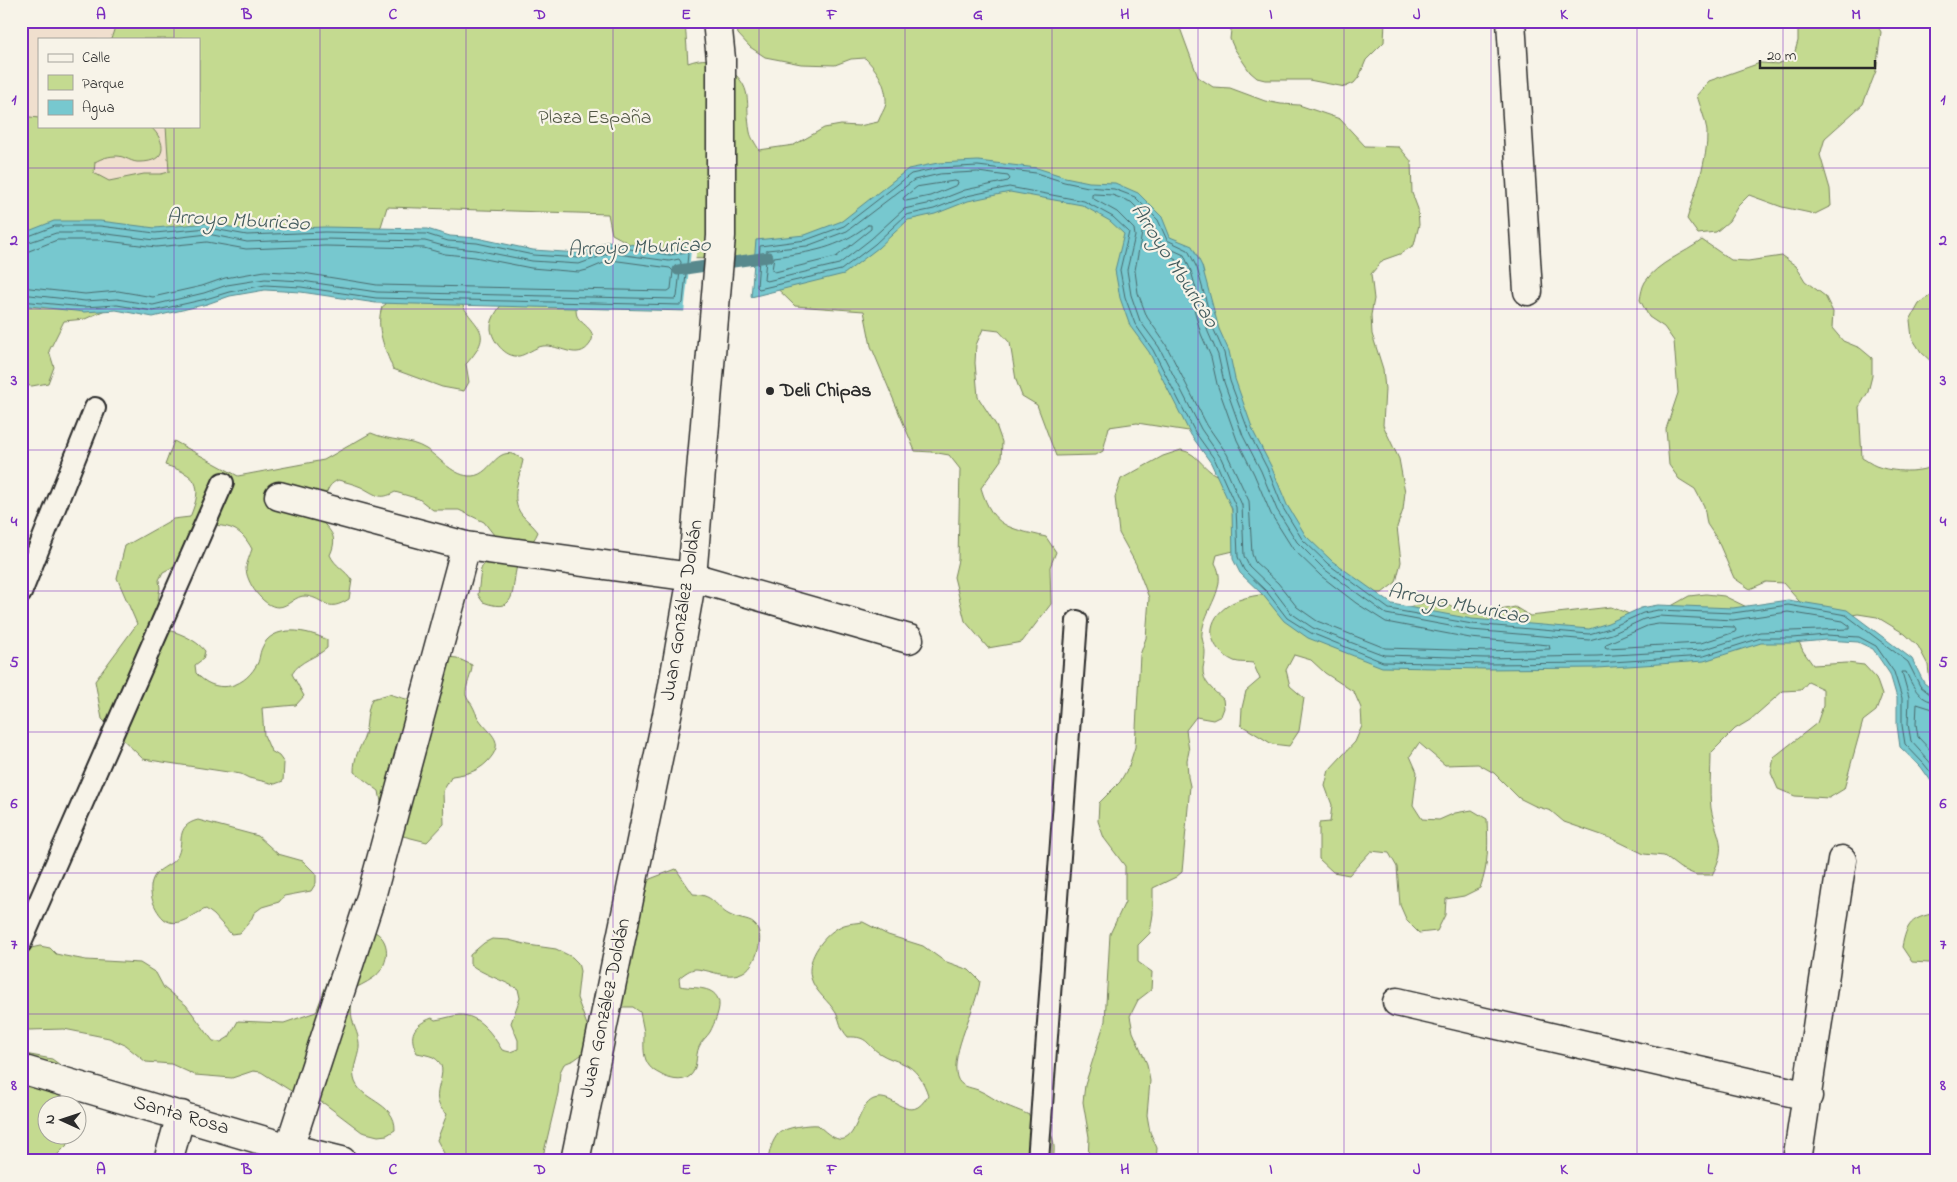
<svg xmlns="http://www.w3.org/2000/svg" width="1957" height="1182" viewBox="0 0 1957 1182" font-family="'Indie Flower',sans-serif">
<style>
.built{fill:#f0dfce}
.green{fill:#c4da90;stroke:#78825e}
.water{fill:#77c8cf;stroke:#59898d}
.pier{fill:#f7f3e8}
.lines{fill:none;stroke-linecap:round;stroke-linejoin:round}
.shore{stroke:#496a6d;stroke-width:1}
.stream{stroke:#59898d;stroke-width:11}
.service-casing{stroke:#2b2b2b;stroke-width:24}
.minor-casing{stroke:#2b2b2b;stroke-width:31}
.tertiary-casing{stroke:#2b2b2b;stroke-width:31}
.service{stroke:#f7f3e8;stroke-width:20}
.minor{stroke:#f7f3e8;stroke-width:28}
.tertiary{stroke:#f7f3e8;stroke-width:28}
.grid{fill:none;stroke:#7b2cbf;stroke-width:1;stroke-opacity:0.55}
.poi-dot{fill:#2b2b2b;stroke:#f7f3e8;stroke-width:2}
.labels{text-anchor:middle;dominant-baseline:central;stroke-width:4.5;stroke-linejoin:round;paint-order:stroke}
.park-label{font-size:20px;fill:#515744;stroke:#f7f3e8}
.poi-label{font-size:20px;font-weight:bold;fill:#2b2b2b;stroke:#f7f3e8;text-anchor:start}
.street-label{font-size:20px;fill:#2b2b2b;stroke:#f7f3e8}
.water-label{font-size:21px;font-style:italic;fill:#425a5c;stroke:#f7f3e8}
.neatline{fill:none;stroke:#7b2cbf;stroke-width:2}
.grid-label{font-size:16px;text-anchor:middle;font-weight:bold;fill:#7b2cbf}
</style>
<rect width="100%" height="100%" fill="#f7f3e8"/>
<filter id="ink" filterUnits="userSpaceOnUse"><feTurbulence type="fractalNoise" baseFrequency=".02" numOctaves="2"/><feDisplacementMap in="SourceGraphic" scale="10" xChannelSelector="R" yChannelSelector="G"/><feConvolveMatrix kernelMatrix="1 2 1 2 8 2 1 2 1" color-interpolation-filters="sRGB"/></filter>
<g filter="url(#ink)">
<path class="built" d="M21,21h98l41,18h-121v87h127l6,73 -151,-15z"/>
<path class="green" d="M117,21h568l3,42c13,-5 25,-5 37,3 31,22 19,35 25,66 1,6 6,12 9,18l35,-5 30,-17 17,-3 18,1 19,-4c2,-6 7,-13 8,-18 1,-19 -9,-34 -21,-46l-14,1 -16,6 -34,-1 -36,-7 -15,-10 -12,-13 -3,-13h388l36,2 21,5 18,49 15,10 17,1 35,13 16,3 18,1 41,14 25,27 34,1 12,14 1,32 6,16 1,16 -5,20 -14,9 -17,6 -12,14 3,25 -3,16 1,19 11,35 2,20 -2,36 16,34 6,33 -2,18 -6,17 4,35 -5,20 -14,11h-18l-169,-161 -58,-9 -28,4 -6,24 -7,4 -40,1 -19,-51 -15,-9 -6,-16 -6,-37 -11,-12 -16,-2 -7,16 -1,18 3,34 18,28 6,17 -1,18 -20,28c12,40 28,40 65,49l10,15 -6,15 1,37 -29,38 -34,6 -23,-27 -11,-44 4,-17 2,-91 -11,-14 -17,-3 -17,-1 -44,-105 -7,-35 -69,-5 -49,-48c-29,1 -77,3 -104,-7 -10,-5 -20,-12 -30,-17l-4,-20 -221,-7 -20,65 -203,29 -33,11 -17,-6 -29,13 -21,2 -15,30 5,16 -6,16 -16,3 -11,-1v-269l18,2v8h111c17,16 18,36 -10,36 -8,1 -15,-6 -23,-6 -8,0 -15,2 -22,6l-1,11 15,8 35,-7h17l8,-2 -3,-46h33v-87h-88z
M1232,21h153l-1,21 -18,18 -7,17 -5,6 -9,4 -36,-7h-44l-8,-2 -7,-6 -16,-24 -4,-9z
M1798,21h77l6,11 -5,39 -13,33 -38,34 -5,17 10,34 1,17 -16,8 -33,-7 -33,-12 -11,11 -9,15 -13,11 -18,2 -11,-15c8,-28 21,-58 20,-87 -1,-12 -7,-25 -10,-37l12,-14 51,-18 17,1 16,-6 5,-17z
M1702,240l29,20 17,1 34,-5 14,10 9,15 20,15 8,16 -1,16 11,13 17,7 12,10v18l-4,16 -9,15 3,51c4,2 9,6 14,8 16,6 46,8 60,-2v242l-4,-6 -4,-35 -10,-19 -13,-12 -28,-17 -19,-3 -18,3 -34,-8 -23,-26 -17,-1 -16,7 -16,-11 -17,-39 -10,-15 -3,-18 -9,-17 -16,-10 -10,-14 -3,-36 12,-36 -4,-52 -10,-14 -15,-10 -9,-17c1,-6 2,-13 5,-18 13,-20 39,-28 57,-42z
M381,279l78,18c11,31 40,31 7,67l3,18 -5,9 -22,-4 -49,-18c-8,-20 -18,-41 -11,-62l4,-3z
M1936,291v75l-15,-14 -9,-14 -2,-18 9,-16z
M508,295l69,2c0,6 -2,14 0,19 4,9 22,14 13,28 -12,18 -31,0 -47,2 -8,1 -17,9 -24,10 -14,2 -27,-16 -28,-27 -1,-12 11,-24 17,-34z
M371,433c18,8 39,6 55,16 14,9 28,28 46,27 21,-1 25,-37 51,-16 -3,16 -14,40 -1,55 5,6 11,10 16,17 -5,12 -14,18 -19,29 -10,21 3,56 -36,41l-5,-7 3,-26 12,-25 1,-9 -10,-13 -25,-12h-26l-14,-11 -24,-7c-15,9 -20,2 -34,-5 -7,-3 -15,-5 -23,-7 -8,4 -9,7 -12,14 -2,4 -6,10 -7,15 -2,20 24,18 11,46 5,11 15,15 22,25l-3,19c-23,15 -24,-1 -43,-3 -11,-1 -17,11 -28,11 -15,0 -32,-25 -32,-39 1,-6 4,-13 6,-19 -11,-20 -20,-23 -42,-24l-31,39 -16,8 -4,8 1,8 -4,24 5,17c14,1 36,11 44,22l-2,8 -8,6 1,8c18,21 46,17 60,-7 4,-5 3,-12 6,-18 10,-25 47,-18 65,-8v8c-11,10 -27,12 -35,26l12,22 -8,9 -34,3 2,27 7,16 8,5 5,7 -1,18 -8,3 -26,-6 -8,-4 -98,-15 -41,-40 -7,-38 42,-57 -20,-46 8,-32 48,-27 17,-2c14,-33 7,-42 -25,-52l9,-24 64,35 86,-16z
M1181,450c19,3 23,24 42,27l19,72 -25,6 -2,8c14,24 -11,46 -13,70 -1,6 3,13 3,19 0,5 -1,11 -2,16 -1,14 10,22 20,31l1,9 -3,8 -8,4 -17,-3 -10,13 3,21 -2,9 1,17 2,9 -8,86 -6,5 -23,11v26l-3,19 -12,12v17l14,10 -1,18 -13,10 -8,16 3,16 14,32 3,17 -3,34 3,17 7,16 -1,13h-68l1,-24 -6,-35 2,-17 20,-64 5,-87 15,-32v-36l-21,-28 -6,-17 1,-18 21,-21 9,-16 6,-19 5,-92 6,-17 3,-40 -13,-34 -17,-31 -4,-36 6,-18 42,-23z
M1282,592l123,16 25,-7 18,3 15,9 18,1 34,-7 15,9 81,-9 16,6 16,9 46,-26 17,-2 18,2 31,15 34,8 14,32 10,14 34,-2 17,2 12,13 6,17 -6,16 -13,10 -19,68 -15,9 -34,-2 -17,-7 -7,-16 3,-16 43,-34 6,-17v-17l-15,-7 -7,8 -18,1 -33,29 -15,9 -24,24c0,18 -2,37 0,55 5,30 18,35 1,67h-16l-16,-7 -16,-12 -20,-2 -31,-15 -49,-17 -13,-11 -16,-5 -16,-8 -25,-25 -16,-9 -33,1 -26,-22 -9,13 7,16 -4,33 9,14 17,1 16,-7 17,-3 15,9c1,25 2,46 -7,69l-16,8 -18,3 -1,16 -8,16 -18,2 -12,-12 -7,-16 -3,-38 -8,-14 -18,-2 -22,24 -16,-3 -14,-13v-36l11,-1 2,-17 -7,-19 4,-16 26,-28 7,-16 -1,-18 -7,-16 -29,-19 -14,-13 -17,-5 -8,15 4,16 14,12 -5,33 -10,15 -17,-2 -31,-19 1,-17 4,-17 14,-12 -7,-16c-6,-1 -14,0 -19,-2 -26,-12 -30,-38 -8,-54 15,-12 38,-12 56,-15z
M448,657l9,1 15,7c0,11 -7,20 -6,30 1,5 4,6 6,10 3,5 4,10 7,14 11,16 28,22 8,43 -10,10 -21,12 -35,14l-9,15 1,33 -17,18 -24,-6 -18,-12 -6,-33 -25,-19c0,-16 5,-21 10,-34 4,-13 2,-27 8,-39l17,-5 17,5 17,1z
M198,820l60,16 20,18 25,7 13,13v9l-5,8 -27,5 -5,6 -17,5 -8,6 -3,7 -11,13 -9,1 -17,-19 -8,-6c-12,4 -28,21 -42,10 -12,-11 -20,-36 -5,-48 6,-5 13,-7 18,-14 8,-14 -3,-31 21,-37z
M676,869l17,25c24,1 22,15 39,22 8,4 19,3 24,10 9,11 0,38 -11,45 -16,10 -33,-1 -49,-2 -6,0 -12,5 -17,9l1,8c12,3 32,-1 38,13 4,8 -4,25 -8,33 -3,5 -9,9 -11,15 -4,9 -1,22 -9,29 -8,7 -22,3 -30,-2 -19,-9 -16,-24 -16,-42 -1,-7 -3,-13 -4,-20l-7,-5h-19l16,-74 8,-4 -7,-26 19,-24z
M1936,913v47l-7,3 -17,-1 -10,-15c5,-24 9,-29 34,-34z
M863,922l25,13 35,11 21,15 25,9 11,11c-3,26 -30,72 -23,96 3,10 13,10 21,13 10,4 18,11 27,15 29,12 55,18 48,56h-285c1,-9 4,-20 10,-27 7,-7 31,-10 40,-9 41,41 34,-18 56,-26 20,-8 36,29 54,-4 -4,-13 -12,-27 -26,-32 -7,-3 -15,-5 -21,-9 -15,-9 -12,-18 -33,-17 -9,-10 -7,-15 -12,-24 -7,-12 -21,-21 -25,-35 -6,-19 15,-47 33,-53 6,-2 13,-2 19,-3z
M348,928c8,1 20,1 27,4 18,10 13,36 -2,46 -7,5 -16,9 -24,13 4,10 1,17 3,27 2,10 8,18 7,30 -1,9 -7,21 -5,30 4,23 42,23 41,52l-8,5 -9,1 -16,-4 -37,-28 -8,-4 -18,-4 -38,-24 -8,-1 -21,7 -37,-3 -24,-11 -25,-2 -21,-17 -16,-7 -45,-9 -35,1 -8,-4v-72l10,-6 9,-2 10,2 6,6 9,2 21,4 54,3 16,10 8,15 22,17 27,36 8,1 8,-5 9,-16 46,2 32,-11z
M492,939l17,1 19,5 28,4 16,8 6,6 2,8 -3,27 13,35 -2,17 -14,10 -10,4 -4,8 -2,21 -15,63 -17,5h-70l-10,-4 -9,-17 10,-26c-25,-18 10,-44 -14,-57 -5,-2 -11,-3 -16,-4 -9,-18 -4,-28 15,-35l3,2c8,-1 16,-4 24,-5 20,-1 34,20 43,35l8,2 8,-3v-9l-7,-17 9,-25 -2,-9c-15,-9 -36,-15 -48,-25v-9l14,-12z
M21,1050l4,4 27,5 15,11 -4,10 6,24h-21v30l23,1v6l-20,20h-22l-8,-6 2,-57h-2z"/>
<path class="water" d="M978,161l59,7 28,9 24,5 26,1 23,10 24,24 8,20 22,9 10,20 17,63 10,22 6,28 19,54 17,33 16,39 19,31 26,25 60,43 80,15 117,10 19,-6 33,-15 17,-3 75,3 55,-8 37,6 22,4 65,49 12,24 12,9v31l-2,2 2,4v59l-15,-21 -21,-20 -3,-22v-27l-7,-24 -17,-25 -15,-7 -32,-2 -33,3h-32l-57,18 -107,7 -111,1 -104,-2 -74,-29 -24,-17 -21,-26 -23,-22 -7,-14 -1,-50 -21,-46 -20,-28 -42,-83 -19,-26 -10,-28 -5,-28 9,-36 -14,-13 -28,-16 -72,-13 -42,9 -33,13 -27,6 -30,28 -34,26 -93,23 5,-57 49,-5 37,-14 66,-52 30,-6z
M54,221h46l55,7 53,-5 39,7 78,-3 102,2 23,7 27,2 56,12 47,3 28,-12 63,9 23,-6 -7,67 -311,-8 -75,-11 -36,-2 -35,6 -23,8 -54,13 -37,-7 -32,2 -63,-7v-71z"/>
<path class="pier" d="M692,242h3l2,3 -7,66 -6,2z"/>
<g class="lines">
<path class="shore" d="M978,172l30,4 2,3 -2,2 -43,9 -33,13 -28,6 -33,30 -32,25 -72,17 -3,-1 3,-30 40,-4 40,-15 67,-51 26,-6z
M955,181l3,1 -1,3 -27,11 -24,5 -3,-2 1,-2 13,-10z
M1094,194l18,1 19,7 21,21 10,22 22,10 7,16 17,61 10,23 6,27 19,54 18,35 16,39 20,32 27,27 62,45 85,16 118,10 23,-6 32,-15 15,-3 74,4 55,-8 55,9 7,5v3l-90,3 -58,18 -105,6 -111,2 -102,-3 -71,-27 -22,-15 -19,-25 -23,-22 -5,-10 -2,-51 -21,-47 -20,-29 -42,-82 -19,-26 -9,-26 -4,-25 8,-34 -1,-7 -17,-17 -25,-14v-3z
M868,225h3v4l-35,28 -61,15 -3,-2 2,-13c38,-5 63,-8 94,-32z
M1143,230l4,1 10,19 21,11 6,12 17,61 10,23 6,27 20,56 17,34 17,40 22,35 28,27 35,27 30,19 84,16 79,7 1,4 -64,2 -101,-3 -68,-27 -20,-14 -19,-24 -23,-21 -3,-8 -3,-53 -22,-47 -20,-29 -42,-82 -18,-26 -9,-24 -3,-22z
M21,239l34,-13h45l55,7 53,-5 39,7 78,-3 101,2 22,7 29,2 56,12 47,3 29,-12 61,9 16,-3 2,2 -5,49 -2,2 -305,-7 -75,-11 -36,-2 -36,7 -23,7 -53,12 -36,-6 -33,2 -63,-6
M21,245l35,-12h43l56,7 53,-6 39,8 78,-3 100,2 22,6 29,3 56,11 47,3 31,-11 59,8 10,-2 2,3 -4,35 -2,2 -298,-7 -75,-11 -37,-2 -38,6 -23,8 -51,12 -36,-6 -32,2 -64,-7
M21,252l8,-1 28,-11h42l57,7 51,-5 39,7 79,-3 99,2 21,6 30,3 56,11 48,4 8,-2 24,-10 59,8 3,3 -2,18 -3,2 -291,-6 -74,-12 -38,-2 -40,7 -23,8 -49,11 -35,-6 -33,3 -64,-7
M1659,624l75,3 2,3 -1,2 -34,11 -94,5 -2,-1 1,-3 41,-18z
M1936,696l-5,-1 -11,-9 -12,-24 -62,-47 -22,-4 -36,-6 -55,8 -75,-3 -15,3 -33,15 -21,6 -117,-10 -83,-15 -61,-45 -26,-25 -19,-31 -16,-40 -17,-33 -20,-54 -6,-28 -10,-23 -17,-62 -9,-18 -21,-10 -9,-20 -23,-23 -21,-8 -26,-2 -24,-5 -28,-9 -58,-7 -39,2 -28,6 -67,52 -38,14 -46,6 -3,41 2,2 82,-19 34,-26 31,-29 28,-6 33,-13 42,-9 75,14 29,16 16,15 -9,38 5,27 10,27 18,26 42,82 20,28 21,47 2,50 6,13 23,22 20,26 24,15 72,29 103,2 111,-1 107,-7 57,-18h32l33,-3 33,2 17,9 18,26 8,26v27l3,19 19,20 12,15
M1936,702c-17,-1 -24,-17 -30,-30h-4l7,25 -1,27 3,17 25,28
M1936,710l-19,-6 -1,20 2,13 18,19"/>
<path class="stream" d="M678,270l90,-13"/>
<g class="service-casing">
<path id="service" d="M21,593l74,-185
M21,943l202,-460
M1038,1161l39,-540"/>
</g>
<g class="minor-casing">
<path id="minor" d="M1511,21l17,270
M279,496l187,50 226,31 217,62
M1397,1002l411,94
M21,1069l268,79 53,13
M289,1148l82,-251 95,-351
M168,1161l13,-46
M1797,1161l45,-301"/>
</g>
<g class="tertiary-casing">
<path id="tertiary" d="M575,1161l97,-470 20,-114 29,-341v-177l-4,-38"/>
</g>
<use href="#service" class="service"/>
<use href="#minor" class="minor"/>
<use href="#tertiary" class="tertiary"/>
</g>
</g>
<path class="grid" d="M174,21v18M320,21v1140M466,21v1140M613,21v1140M759,21v1140M905,21v1140M1052,21v1140M1198,21v1140M1344,21v1140M1491,21v1140M1637,21v1140M1783,21v1140M174,126v1035M21,168h1915M21,309h1915M21,450h1915M21,591h1915M21,732h1915M21,873h1915M21,1014h1915"/>
<circle class="poi-dot" cx="770" cy="391" r="5"/>
<g class="labels">
<g class="park-label">
<text x="595" y="118">Plaza España</text>
</g>
<g class="poi-label">
<text x="780" y="391">Deli Chipas</text>
</g>
<g class="street-label">
<text transform="translate(683 610) rotate(-81)">Juan González Doldán</text>
<text transform="translate(606 1008) rotate(-78)">Juan González Doldán</text>
<text transform="translate(181 1116) rotate(16)">Santa Rosa</text>
</g>
<g class="water-label">
<text transform="translate(238 221) rotate(3)">Arroyo Mburicao</text>
<text transform="translate(639 248) rotate(-2)">Arroyo Mburicao</text>
<text transform="translate(1174 266) rotate(57)">Arroyo Mburicao</text>
<text transform="translate(1458 605) rotate(11)">Arroyo Mburicao</text>
</g>
</g>
<rect width="1957" height="1182" fill="none" stroke="#f7f3e8" stroke-width="55"/>
<rect x="38" y="38" width="162" height="90" fill="#f7f3e8" stroke="#a5a39c"/>
<rect x="48" y="54" width="25" height="8" fill="#f7f3e8" stroke="#a5a39c"/>
<text x="82" y="62" font-size="15" fill="#2b2b2b">Calle</text>
<rect x="48" y="75" width="25" height="15" fill="#c4da90" stroke="#a5a39c"/>
<text x="82" y="88" font-size="15" fill="#2b2b2b">Parque</text>
<rect x="48" y="100" width="25" height="15" fill="#77c8cf" stroke="#a5a39c"/>
<text x="82" y="112" font-size="15" fill="#2b2b2b">Agua</text>
<g transform="translate(62 1120) rotate(273)"><circle r="24" fill="#f7f3e8" stroke="#a5a39c"/>
<path d="M0-4L9 19L0 12L-9 19Z" fill="#2b2b2b"/>
<text y="-8" font-size="14" font-weight="bold" text-anchor="middle" fill="#2b2b2b">N</text>
</g>
<path d="M1760 60v8h115v-8" fill="none" stroke="#2b2b2b" stroke-width="2.5"/>
<text x="1767" y="60" font-size="15" fill="#2b2b2b" stroke="#f7f3e8" stroke-width="4" paint-order="stroke">20 m</text>
<rect x="28" y="28" width="1902" height="1126" class="neatline"/>
<g class="grid-label">
<text x="101" y="19">A</text>
<text x="247" y="19">B</text>
<text x="393" y="19">C</text>
<text x="540" y="19">D</text>
<text x="686" y="19">E</text>
<text x="832" y="19">F</text>
<text x="978" y="19">G</text>
<text x="1125" y="19">H</text>
<text x="1271" y="19">I</text>
<text x="1417" y="19">J</text>
<text x="1564" y="19">K</text>
<text x="1710" y="19">L</text>
<text x="1856" y="19">M</text>
<text x="14" y="104">1</text>
<text x="1943" y="104">1</text>
<text x="14" y="245">2</text>
<text x="1943" y="245">2</text>
<text x="14" y="385">3</text>
<text x="1943" y="385">3</text>
<text x="14" y="526">4</text>
<text x="1943" y="526">4</text>
<text x="14" y="667">5</text>
<text x="1943" y="667">5</text>
<text x="14" y="808">6</text>
<text x="1943" y="808">6</text>
<text x="14" y="949">7</text>
<text x="1943" y="949">7</text>
<text x="14" y="1090">8</text>
<text x="1943" y="1090">8</text>
<text x="101" y="1174">A</text>
<text x="247" y="1174">B</text>
<text x="393" y="1174">C</text>
<text x="540" y="1174">D</text>
<text x="686" y="1174">E</text>
<text x="832" y="1174">F</text>
<text x="978" y="1174">G</text>
<text x="1125" y="1174">H</text>
<text x="1271" y="1174">I</text>
<text x="1417" y="1174">J</text>
<text x="1564" y="1174">K</text>
<text x="1710" y="1174">L</text>
<text x="1856" y="1174">M</text>
</g>
</svg>
